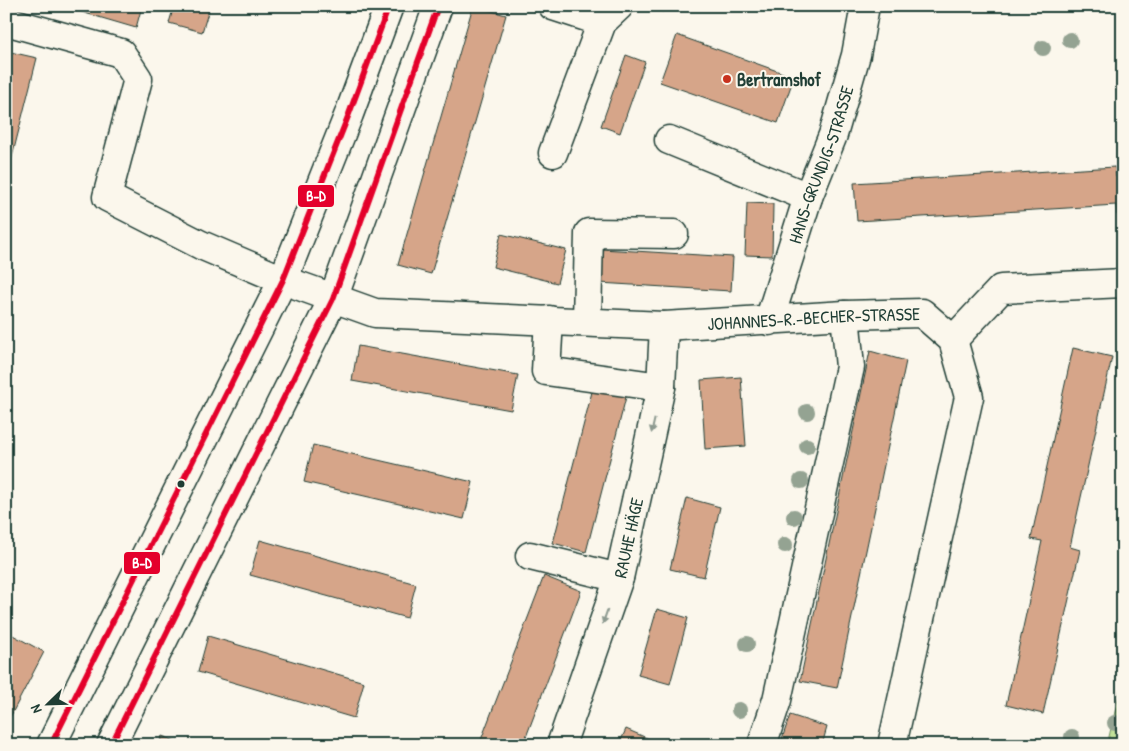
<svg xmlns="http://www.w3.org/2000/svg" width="1129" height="751" viewBox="0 0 1129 751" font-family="'Patrick Hand',sans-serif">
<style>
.green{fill:#c2e199;stroke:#708f66}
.building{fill:#d6a589;stroke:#1f3d34}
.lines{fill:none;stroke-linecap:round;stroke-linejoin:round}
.minor-casing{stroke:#1f3d34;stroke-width:31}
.minor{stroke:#fbf7ec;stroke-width:28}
.bus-1-casing{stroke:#fbf7ec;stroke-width:10}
.bus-1{stroke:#e4002b;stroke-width:6}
.tree{fill:#94a392}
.oneway{fill:#8d9a90}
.poi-dot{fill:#c8321e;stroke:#fbf7ec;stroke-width:2}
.bus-dot{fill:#1f3d34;stroke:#fbf7ec;stroke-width:2}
.labels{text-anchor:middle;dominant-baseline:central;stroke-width:4;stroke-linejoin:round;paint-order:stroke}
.poi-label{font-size:18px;font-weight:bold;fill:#1f3d34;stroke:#fbf7ec;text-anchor:start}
.street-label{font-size:18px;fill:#1f3d34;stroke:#fbf7ec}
.line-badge{stroke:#fbf7ec;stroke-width:2}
.badge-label{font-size:14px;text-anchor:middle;font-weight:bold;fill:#fff}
</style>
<rect width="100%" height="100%" fill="#fbf7ec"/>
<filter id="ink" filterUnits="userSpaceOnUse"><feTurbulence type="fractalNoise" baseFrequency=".02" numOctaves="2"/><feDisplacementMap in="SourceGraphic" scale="10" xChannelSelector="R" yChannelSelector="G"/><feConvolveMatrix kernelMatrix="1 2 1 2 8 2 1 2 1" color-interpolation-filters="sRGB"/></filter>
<g filter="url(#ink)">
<path class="green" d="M1123,678v67h-16z"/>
<path class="building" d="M61,6h81l-6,22z
M174,6h36l-8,26 -33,-9z
M473,6l33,9 -75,259 -33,-9z
M643,6h22l-2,6z
M677,35l117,42 -16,46 -118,-41z
M6,51l31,7 -31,123z
M626,55l19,7 -25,71 -19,-7z
M1115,167l1,10 7,-1v39h-6l-1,-10 -259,16 -3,-38z
M747,203l26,1 -1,52 -27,-1z
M501,234l65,16 -9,33 -64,-16z
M601,249l132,8 -2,34 -132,-8z
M358,346l160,29 -7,35 -159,-29z
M1073,348l39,9 -42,190 10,3 -37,164 -37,-9 36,-164 -11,-2z
M870,351l36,10 -69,327 -37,-7z
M741,377l5,69 -41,3 -4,-69z
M593,388l33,9 -40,155 -33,-9z
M313,445l160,37 -9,37 -160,-37z
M687,498l33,9 -16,70 -34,-8z
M260,540l156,44 -9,34 -157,-43z
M544,576l37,15 -58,154h-44z
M657,609l31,9 -18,66 -32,-9z
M9,633l35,19 -38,73v-86z
M208,636l156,46 -10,36 -156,-46z
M790,715l37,12 -5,18h-42z
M626,729l30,13 -1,3h-36z
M162,736l24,9h-27z"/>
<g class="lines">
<g class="minor-casing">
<g id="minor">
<path d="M553,6l49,16"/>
<path id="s1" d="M6,21l115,32 17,26 -31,118 94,48 82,35 92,33 289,13 181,-11 77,-2 31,27 16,57 -77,348"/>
<path d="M669,140l139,57"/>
<path d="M553,153l49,-131 17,-16"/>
<path d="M549,320l-3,51 115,16"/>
<path id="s2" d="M769,321l39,-124 25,-62 23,-80 9,-49"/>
<path d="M587,322l2,-89 85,1"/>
<path d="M953,340l48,-51 122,-6"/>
<path d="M530,556l89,22"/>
<path d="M51,745l232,-465 66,-166 40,-108"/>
<path d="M111,745l222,-446 105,-293"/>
<path id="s3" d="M561,745l58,-167 42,-191 3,-61"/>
<path d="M762,745l15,-45 73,-333 -5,-52"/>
</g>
</g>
<use href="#minor" class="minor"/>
<g class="bus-1-casing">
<path id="bus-1" d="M51,745l232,-465 66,-166 40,-108
M111,745l222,-446 105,-293"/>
</g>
<use href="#bus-1" class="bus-1"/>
</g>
<g class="tree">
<circle cx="1070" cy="40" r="8"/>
<circle cx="1043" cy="48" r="8"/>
<circle cx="807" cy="412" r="8"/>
<circle cx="807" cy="446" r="8"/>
<circle cx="801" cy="481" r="8"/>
<circle cx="794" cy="517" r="8"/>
<circle cx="785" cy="545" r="8"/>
<circle cx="747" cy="644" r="8"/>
<circle cx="739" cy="710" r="8"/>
<circle cx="1115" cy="723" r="8"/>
<circle cx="1072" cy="737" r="8"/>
</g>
<defs><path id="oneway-solid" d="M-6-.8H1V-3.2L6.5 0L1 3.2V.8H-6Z" transform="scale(1.25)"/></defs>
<g class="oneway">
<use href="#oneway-solid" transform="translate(653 426) rotate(103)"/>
<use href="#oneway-solid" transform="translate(605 617) rotate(109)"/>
</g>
</g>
<circle class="poi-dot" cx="727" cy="79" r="5"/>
<circle class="bus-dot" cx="181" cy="484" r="4.5"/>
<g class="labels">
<g class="poi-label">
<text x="737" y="79">Bertramshof</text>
</g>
<g class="street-label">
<text stroke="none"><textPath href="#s2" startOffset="165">HANS-GRUNDIG-STRASSE</textPath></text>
<text stroke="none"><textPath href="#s1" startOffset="1004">JOHANNES-R.-BECHER-STRASSE</textPath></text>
<text stroke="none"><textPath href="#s3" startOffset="218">RAUHE HÄGE</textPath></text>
</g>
</g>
<g class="line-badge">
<rect x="297" y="184" width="38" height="24" rx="5" fill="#e4002b"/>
<rect x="123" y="551" width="38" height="24" rx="5" fill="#e4002b"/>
</g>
<g class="badge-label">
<text x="316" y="201">B-D</text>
<text x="142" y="568">B-D</text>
</g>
<rect width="1129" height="751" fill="none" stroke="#fbf7ec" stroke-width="25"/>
<rect x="12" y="12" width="1104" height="726" fill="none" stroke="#1f3d34" stroke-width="2" filter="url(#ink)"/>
<g transform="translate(48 704) rotate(247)" stroke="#fbf7ec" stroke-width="4" paint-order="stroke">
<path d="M0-4L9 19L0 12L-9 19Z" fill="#1f3d34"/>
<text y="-8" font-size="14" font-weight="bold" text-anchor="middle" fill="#1f3d34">N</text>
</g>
</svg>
